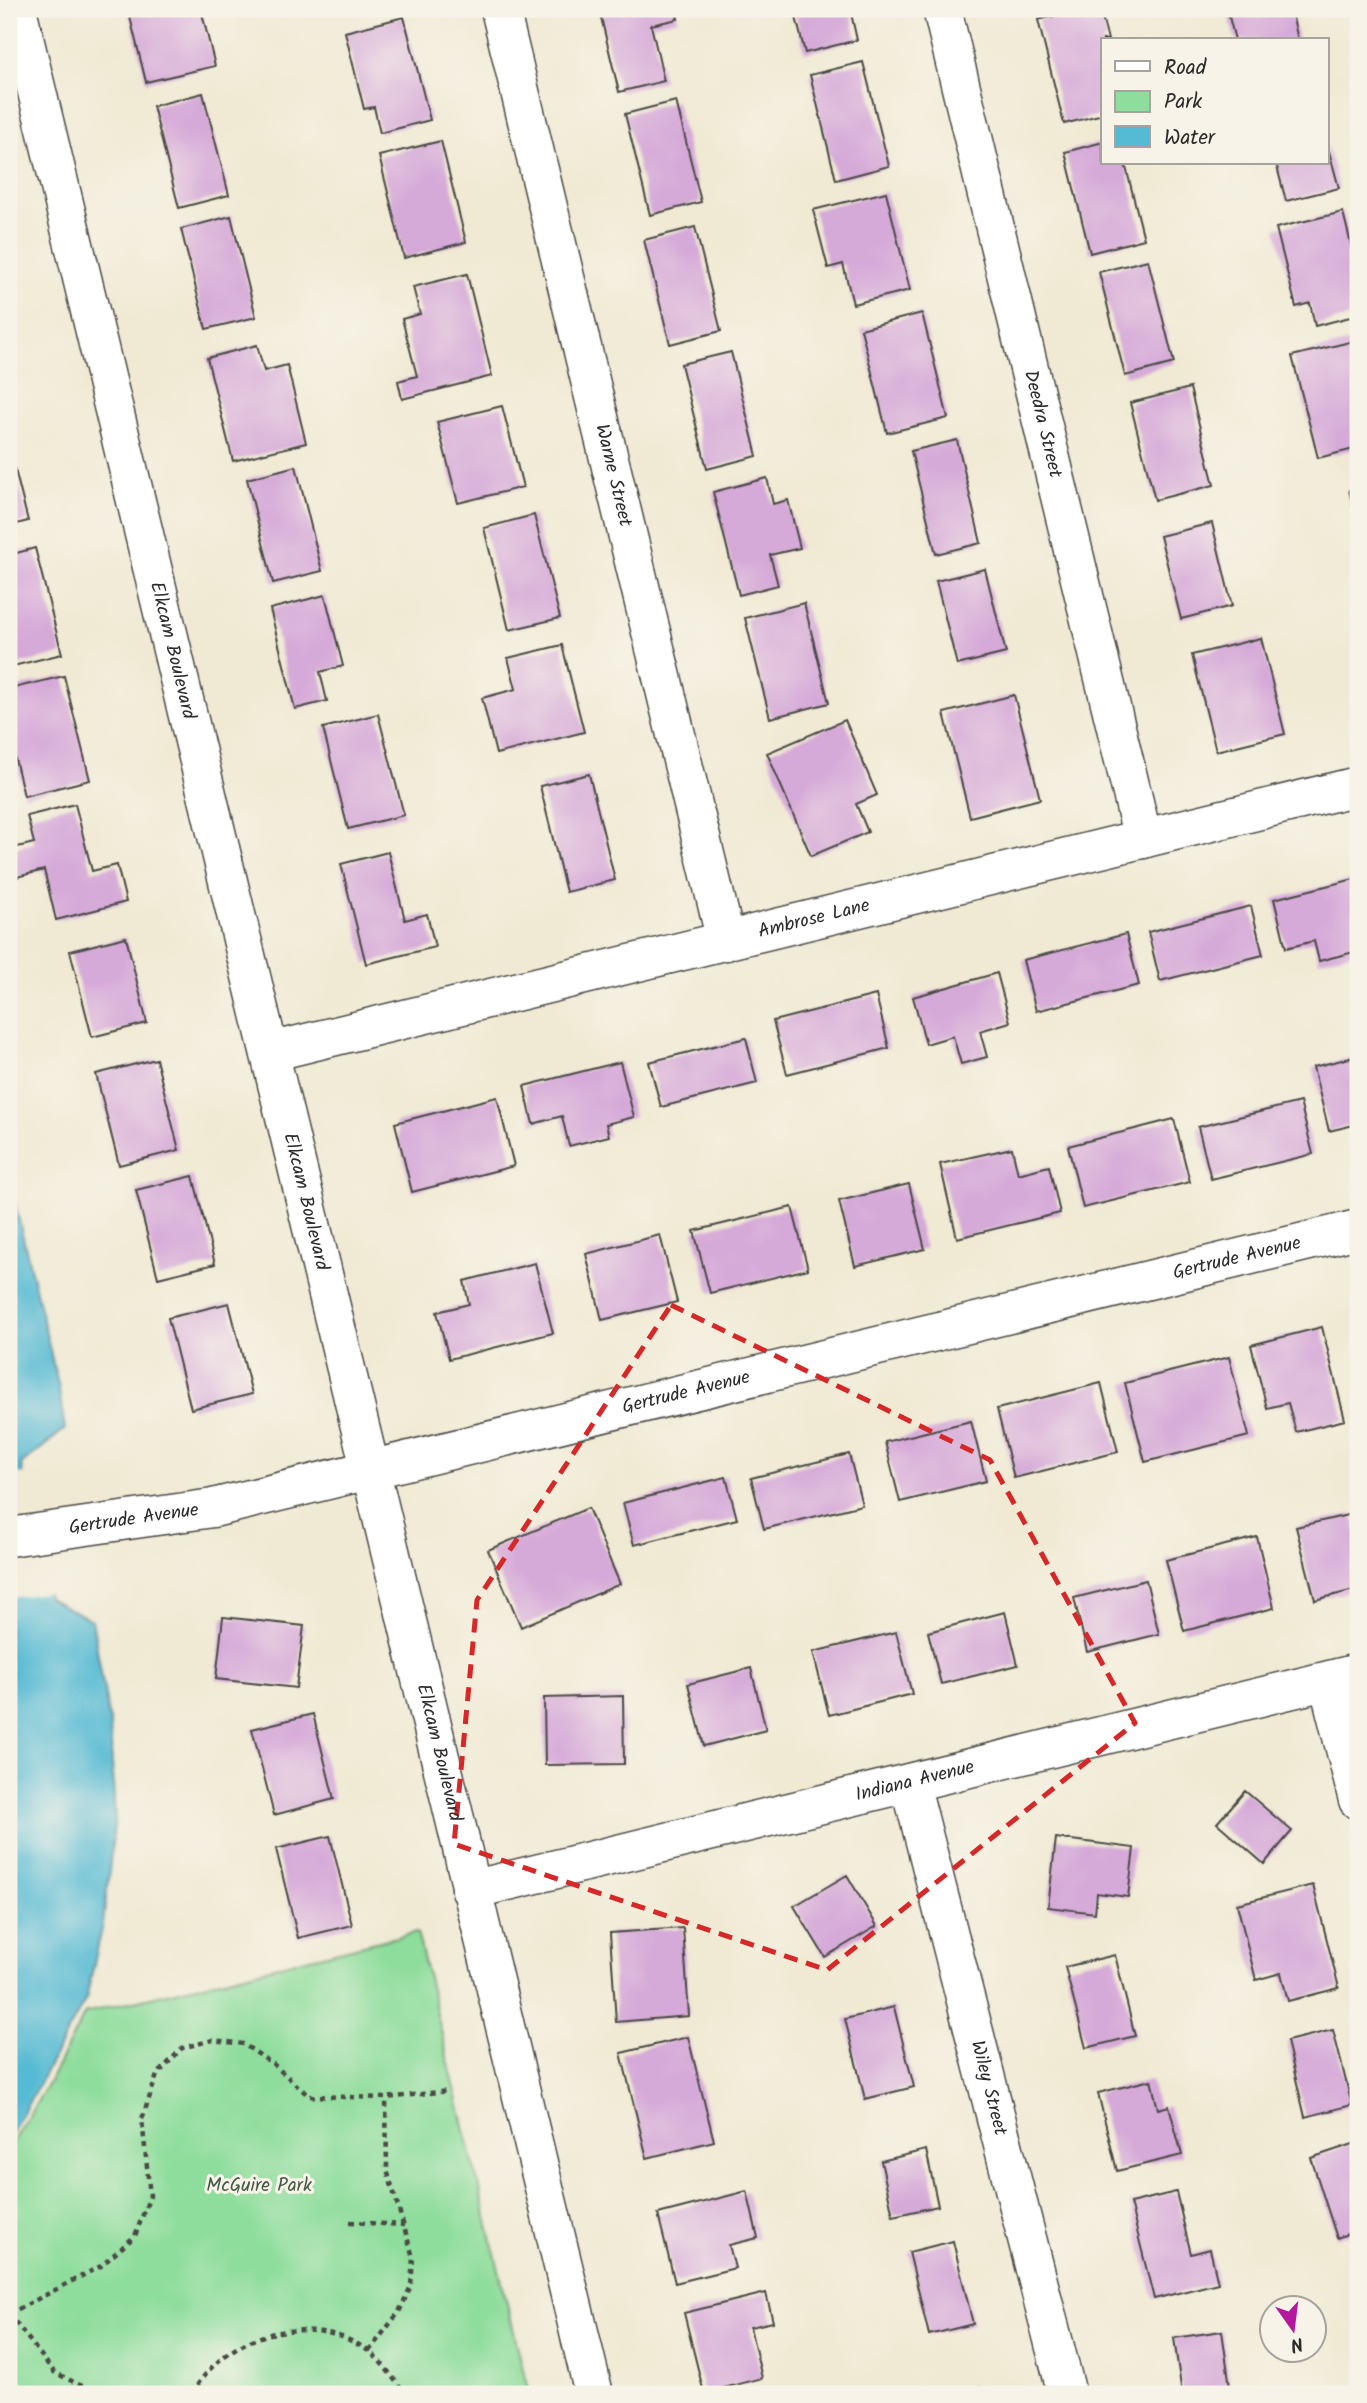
<svg xmlns="http://www.w3.org/2000/svg" width="1367" height="2403" viewBox="0 0 1367 2403" font-family="Kalam,sans-serif">
<style>
.green{fill:#8edd9c;stroke:#5c8464;stroke-width:2}
.water{fill:#55bad3;stroke:#40727f;stroke-width:2}
.pier{fill:#f0ead4}
.building{fill:#d5a9d8}
.lines{fill:none;stroke-linecap:round;stroke-linejoin:round}
.minor-casing{stroke:#494844;stroke-width:41}
.path{stroke:#494844;stroke-width:4.5;stroke-dasharray:5 5;stroke-linecap:butt}
.minor{stroke:#fff;stroke-width:38}
.marked{fill:none;stroke:#d62828;stroke-width:5;stroke-dasharray:14 9;stroke-linejoin:round}
.labels{text-anchor:middle;dominant-baseline:central;stroke-width:6;stroke-linejoin:round;paint-order:stroke}
.street-label{font-size:19px;fill:#2b2b2b;stroke:#f7f3e8}
.park-label{font-size:19px;fill:#445847;stroke:#f7f3e8}
</style>
<rect width="100%" height="100%" fill="#f7f3e8"/>
<filter id="ink" filterUnits="userSpaceOnUse"><feTurbulence type="fractalNoise" baseFrequency=".0143" numOctaves="2"/><feDisplacementMap in="SourceGraphic" scale="14" xChannelSelector="R" yChannelSelector="G"/><feConvolveMatrix kernelMatrix="1 2 1 2 8 2 1 2 1" color-interpolation-filters="sRGB"/></filter>
<filter id="wash" filterUnits="userSpaceOnUse"><feTurbulence type="fractalNoise" baseFrequency=".00686" numOctaves="4" result="noise"/><feDisplacementMap in="SourceGraphic" scale="28" xChannelSelector="R" yChannelSelector="G"/><feGaussianBlur stdDeviation="1.57" result="paint"/><feColorMatrix in="noise" values="0 0 0 0 0 0 0 0 0 0 0 0 0 0 0 0 0 1.4 0 .05"/><feComposite in="paint" operator="in"/></filter>
<g filter="url(#wash)">
<rect width="100%" height="100%" fill="#f0ead4"/>
<path class="green" d="M417,1932l112,462h-520v-245l43,-72 33,-64z"/>
<path class="water" d="M9,1178l49,206 7,45 -44,36 27,133 44,22 18,104 5,95 -12,105 -17,75 -77,139v-532l2,-2z"/>
<path class="pier" d="M27,1473l24,119 -42,6v-123z"/>
<g id="blocks">
<path class="building" d="M128,9h73l14,57 -69,16z
M599,9h77l2,10 -27,6 13,56 -45,11z
M794,9h56l7,31 -52,13z
M1082,9h18l8,31h-5v74l-39,10 -26,-104z
M1227,9h64l7,31h-63z
M404,17l26,103 -50,13 -6,-26 -10,2 -19,-77z
M863,62l26,104 -53,14 -26,-105z
M203,93l26,102 -50,13 -26,-102z
M676,101l25,101 -51,13 -25,-101z
M441,141l25,101 -62,16 -25,-102z
M1103,142v21h22l19,76 -54,14 -25,-101z
M1327,144l12,44 -53,13 -10,-38h51z
M886,192l24,98 -57,14 -10,-40 -15,4 -15,-58z
M1343,212l15,61v42l-43,11 -5,-23 -14,4 -20,-79z
M231,216l25,101 -50,12 -25,-100z
M695,227l26,104 -51,13 -26,-104z
M1148,260l26,103 -49,13 -26,-104z
M467,274l25,102 -90,23 -4,-18 19,-5 -15,-57 18,-5 -7,-27z
M922,313l26,105 -61,15 -26,-104z
M1358,340v108l-40,10 -26,-102z
M257,345l7,26 23,-6 19,78 -73,18 -26,-103z
M731,352l26,104 -50,13 -26,-105z
M1190,388l24,97 -59,15 -25,-97z
M502,406l21,81 -65,16 -21,-81z
M957,440l24,103 -45,11 -25,-103z
M9,446l19,75 -19,5z
M296,466l26,105 -49,12 -26,-104z
M767,478l6,26 15,-4 12,48 -30,7 8,30 -39,10 -26,-103z
M1358,488v36h-1l-8,-34z
M534,515l26,103 -51,12 -25,-102z
M1212,523l20,83 -51,13 -21,-83z
M35,548l27,106 -53,13v-112z
M985,569l21,84 -49,12 -21,-84z
M325,595l18,71 -23,6 7,29 -32,8 -25,-100z
M804,603l25,100 -59,15 -25,-100z
M1261,638l24,96 -69,17 -24,-96z
M562,645l22,87 -88,22 -14,-56 34,-9 -8,-31z
M64,676l26,104 -66,16 -15,-62v-45z
M1014,695l26,104 -70,18 -26,-104z
M378,714l26,101 -56,14 -25,-101z
M845,720l32,75 -21,9 12,28 -57,24 -44,-103z
M589,774l26,106 -49,12 -26,-106z
M75,804l17,67 25,-6 9,37 -70,18 -12,-50 -35,9v-30l25,-6 -7,-27z
M388,852l17,68 22,-6 8,33 -69,17 -25,-100z
M1358,878v73l-39,10 -5,-20 -28,7 -12,-49z
M1251,906l12,49 -103,26 -12,-49z
M1126,934l13,51 -103,26 -13,-51z
M126,937l21,86 -55,14 -22,-86z
M997,973l13,49 -30,9 7,26 -26,7 -8,-28 -27,8 -13,-47z
M876,995l13,53 -102,26 -14,-53z
M746,1038l11,45 -96,24 -12,-45z
M1358,1056v68l-29,7 -16,-64z
M156,1059l23,91 -60,15 -23,-91z
M620,1062l14,55 -28,7 3,12 -40,10 -7,-30 -29,8 -9,-38z
M497,1097l17,69 -102,26 -17,-69z
M1300,1102l13,52 -102,25 -13,-52z
M1174,1119l16,63 -107,26 -15,-62z
M1012,1148l6,26 31,-8 11,47 -103,25 -17,-74z
M193,1176l22,88 -57,14 -22,-88z
M909,1184l16,65 -70,17 -16,-65z
M792,1207l16,62 -98,24 -16,-62z
M660,1235l17,67 -75,18 -16,-66z
M535,1263l18,70 -104,26 -12,-47 32,-8 -5,-23z
M229,1303l23,91 -61,15 -23,-91z
M1322,1327l23,93 -49,12 -8,-29 -21,5 -16,-63z
M1229,1357l20,79 -104,26 -20,-79z
M1101,1383l17,69 -104,26 -17,-69z
M971,1421l15,60 -86,21 -15,-60z
M849,1454l13,51 -98,24 -13,-51z
M726,1477l11,42 -103,26 -11,-42z
M588,1508l32,76 -99,43 -33,-77z
M1352,1514l6,25v50l-43,11 -19,-73z
M1257,1537l17,71 -90,23 -18,-71z
M1146,1580l13,54 -72,18 -13,-54z
M1005,1612l13,53 -77,19 -13,-52z
M223,1617l81,9 -8,62 -80,-9z
M896,1632l16,62 -83,21 -16,-63z
M751,1668l15,62 -62,16 -16,-62z
M623,1696l1,68 -79,1 -1,-67z
M313,1714l21,85 -60,16 -22,-86z
M1245,1791l47,40 -28,33 -47,-41z
M330,1836l22,89 -54,13 -22,-89z
M1056,1838l78,10 -6,49 -31,-4 -2,20 -47,-6z
M847,1875l30,51 -52,31 -31,-51z
M1313,1885l26,103 -51,13 -7,-28 -25,7 -19,-76z
M683,1928l6,88 -73,6 -6,-89z
M1115,1955l20,81 -49,12 -21,-81z
M894,2007l20,80 -49,12 -20,-80z
M1333,2030l19,75 -47,12 -18,-76z
M688,2037l26,104 -67,17 -26,-105z
M1151,2080l7,29 11,-3 13,49 -65,16 -19,-78z
M1356,2143l2,8v79l-21,8 -26,-80z
M926,2150l12,56 -45,10 -12,-55z
M747,2191l11,47 -29,7 6,23 -60,15 -17,-69z
M1176,2192l15,62 19,-5 8,34 -64,16 -24,-96z
M953,2241l20,83 -44,11 -20,-83z
M766,2293l7,29 -23,5 12,51 -58,15 -20,-80z
M1222,2331l9,63h-49l-8,-56z
M980,2387l1,7h-25l-1,-1z"/>
</g>
</g>
<g filter="url(#ink)">
<use href="#blocks" fill-opacity="0" stroke="#494844" stroke-width="2"/>
<g class="lines">
<g class="minor-casing">
<g id="minor">
<path id="s1" d="M17,9l577,2385"/>
<path id="s2" d="M500,9l226,932"/>
<path id="s3" d="M942,9l201,830"/>
<path id="s4" d="M270,1052l1088,-266"/>
<path id="s5" d="M9,1537l204,-29 1145,-279"/>
<path d="M1328,1681l30,119"/>
<path id="s6" d="M910,1783l157,611"/>
<path id="s7" d="M471,1890l887,-217"/>
</g>
</g>
<path class="path" d="M350,2222l54,3
M9,2314l92,-48 34,-30 15,-40 -8,-77 15,-44 25,-27 31,-8 30,4 30,20 36,32 77,2 62,-7
M9,2314l45,58 44,22
M369,2351l30,-39 12,-26 2,-29 -26,-87 -1,-72
M192,2394c32,-59 110,-82 169,-48 19,11 31,31 44,48"/>
<use href="#minor" class="minor"/>
</g>
</g>
<path class="marked" d="M671,1305l319,155 145,263 -308,247 -373,-126 23,-244z"/>
<g class="labels">
<g class="street-label">
<text stroke="none"><textPath href="#s3" startOffset="427">Deedra Street</textPath></text>
<text stroke="none"><textPath href="#s2" startOffset="480">Warne Street</textPath></text>
<text stroke="none"><textPath href="#s1" startOffset="660">Elkcam Boulevard</textPath></text>
<text stroke="none"><textPath href="#s4" startOffset="560">Ambrose Lane</textPath></text>
<text stroke="none"><textPath href="#s1" startOffset="1227">Elkcam Boulevard</textPath></text>
<text stroke="none"><textPath href="#s5" startOffset="1260">Gertrude Avenue</textPath></text>
<text stroke="none"><textPath href="#s5" startOffset="693">Gertrude Avenue</textPath></text>
<text stroke="none"><textPath href="#s5" startOffset="126">Gertrude Avenue</textPath></text>
<text stroke="none"><textPath href="#s1" startOffset="1794">Elkcam Boulevard</textPath></text>
<text stroke="none"><textPath href="#s7" startOffset="457">Indiana Avenue</textPath></text>
<text stroke="none"><textPath href="#s6" startOffset="315">Wiley Street</textPath></text>
</g>
<g class="park-label">
<text x="259" y="2186">McGuire Park</text>
</g>
</g>
<rect width="1367" height="2403" fill="none" stroke="#f7f3e8" stroke-width="35"/>
<rect x="1101" y="38" width="228" height="126" fill="#f7f3e8" stroke="#a5a39c" stroke-width="2"/>
<rect x="1115" y="61" width="35" height="10" fill="#ffffff" stroke="#a5a39c" stroke-width="2"/>
<text x="1164" y="74" font-size="21" fill="#2b2b2b">Road</text>
<rect x="1115" y="91" width="35" height="21" fill="#8edd9c" stroke="#a5a39c" stroke-width="2"/>
<text x="1164" y="108" font-size="21" fill="#2b2b2b">Park</text>
<rect x="1115" y="126" width="35" height="21" fill="#55bad3" stroke="#a5a39c" stroke-width="2"/>
<text x="1164" y="144" font-size="21" fill="#2b2b2b">Water</text>
<g transform="translate(1293 2329) rotate(166)"><circle r="33" fill="#f7f3e8" stroke="#a5a39c" stroke-width="2"/>
<path d="M0-5L12 26L0 18L-12 26Z" fill="#b5179e"/>
<text y="-10" font-size="19" font-weight="bold" text-anchor="middle" fill="#2b2b2b">N</text>
</g>
</svg>
